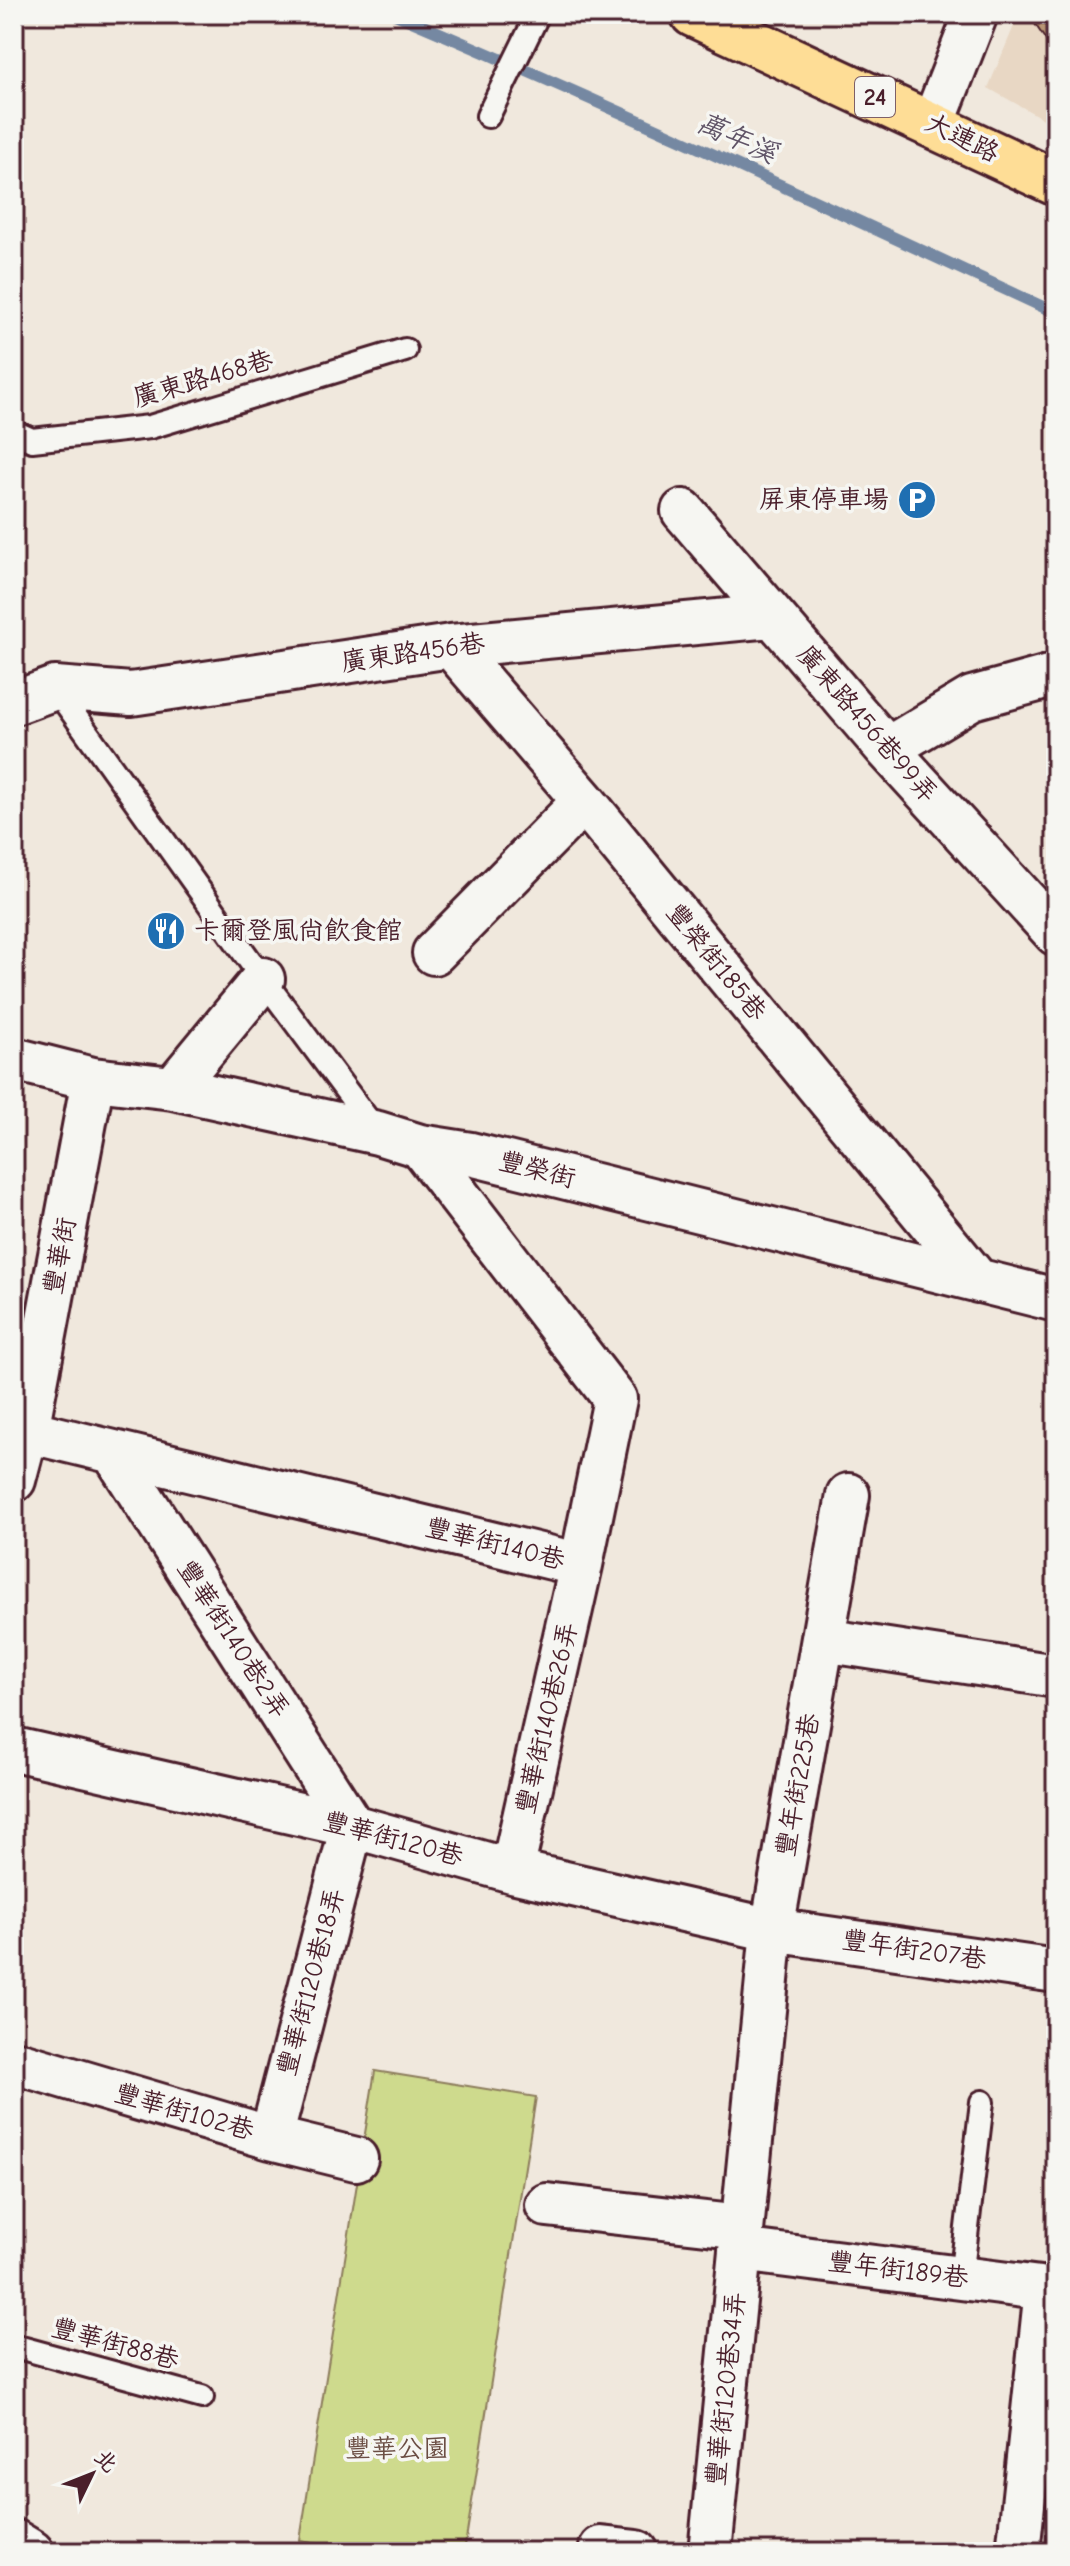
<svg xmlns="http://www.w3.org/2000/svg" width="1070" height="2566" viewBox="0 0 1070 2566" font-family="'Comic Neue','LXGW WenKai TC',sans-serif">
<style>
.built{fill:#e8d7c4}
.green{fill:#ceda8d;stroke:#8c7c5c;stroke-width:2}
.lines{fill:none;stroke-linecap:round;stroke-linejoin:round}
.stream{stroke:#7588a2;stroke-width:12}
.service-casing{stroke:#4a1f2b;stroke-width:28}
.minor-casing{stroke:#4a1f2b;stroke-width:48}
.primary-casing{stroke:#4a1f2b;stroke-width:50}
.service{stroke:#f6f6f2;stroke-width:22}
.minor{stroke:#f6f6f2;stroke-width:42}
.primary{stroke:#fedd96;stroke-width:44}
.wall{fill:#b99675;stroke:#4a1f2b;stroke-width:2}
.building{fill:#d7ae88;stroke:#4a1f2b;stroke-width:2}
.labels{text-anchor:middle;dominant-baseline:central;stroke-width:7;stroke-linejoin:round;paint-order:stroke}
.shield{fill:#f6f6f2;stroke:#7e6067;stroke-width:2}
.shield-label{font-size:24px;font-weight:bold;fill:#4a1f2b}
.street-label{font-size:26px;fill:#4a1f2b;stroke:#f6f6f2}
.poi-label{font-size:26px;fill:#4a1f2b;stroke:#f6f6f2;text-anchor:end}
.park-label{font-size:26px;fill:#6b4e44;stroke:#f6f6f2}
.water-label{font-size:28px;font-style:italic;fill:#605467;stroke:#f6f6f2}
</style>
<rect width="100%" height="100%" fill="#f0e8dd"/>
<filter id="ink" filterUnits="userSpaceOnUse"><feTurbulence type="fractalNoise" baseFrequency=".0125" numOctaves="2"/><feDisplacementMap in="SourceGraphic" scale="16" xChannelSelector="R" yChannelSelector="G"/><feConvolveMatrix kernelMatrix="1 2 1 2 8 2 1 2 1" color-interpolation-filters="sRGB"/></filter>
<g filter="url(#ink)">
<path class="built" d="M1019,14h37v112l-68,-38z"/>
<path class="green" d="M375,2071l161,26 -72,455h-88l-76,-12z"/>
<g class="lines">
<path class="stream" d="M395,14c223,94 441,197 661,299"/>
<g class="service-casing">
<path id="service" d="M488,116l50,-102
M14,432l18,8 118,-13 255,-77
M55,688l208,291 114,153
M961,2278l21,-176
M14,2346l188,51"/>
</g>
<g class="minor-casing">
<path id="minor" d="M933,124l43,-110
M683,511l204,238 169,185
M451,646l133,155 394,480
M14,703l41,-15 76,6 320,-48 320,-30
M887,749l85,-51 84,-23
M434,953l150,-152
M14,1059l79,20 80,9 205,45 42,13 51,8 585,146
M173,1088l90,-109
M420,1146l195,253 -34,166 -69,306
M27,1431l554,134
M113,1452l239,374 -81,312
M14,1480l13,-49 66,-352
M823,1640l233,36
M14,1749l338,77 160,45 260,59 284,41
M14,2062l257,76 85,21
M547,2205l195,22
M740,2250l316,40
M14,2541l18,11
M601,2548l36,4
M710,2552l62,-622 76,-435
M1018,2552l28,-263"/>
</g>
<g class="primary-casing">
<path id="primary" d="M693,14l363,169"/>
</g>
<use href="#service" class="service"/>
<use href="#minor" class="minor"/>
<use href="#primary" class="primary"/>
</g>
<path class="wall" d="M1056,14v36l-5,-2 -22,-33z"/>
<path class="building" d="M1029,14h27v17l-27,-16z"/>
</g>
<defs>
<g id="parking-disc" transform="scale(2)"><circle r="9.5" fill="#1f6fb2" stroke="#f6f6f2"/><path d="M-3.5-5.5H1a3.5 3.5 0 0 1 0 7H-1V5.5H-3.5ZM-1-3.4V-.6H.8a1.4 1.4 0 0 0 0-2.8Z" fill="#fff"/></g>
<g id="restaurant-disc" transform="scale(2)"><circle r="9.5" fill="#1f6fb2" stroke="#f6f6f2"/><path d="M-5-6h1v4h1v-4h1v4h1v-4h1v5L-1.5 .5V6h-2V.5L-5-1ZM5-6V6H3V1.5H1.5Q1.5-4 5-6Z" fill="#fff"/></g>
</defs>
<g fill-rule="evenodd">
<use href="#parking-disc" x="917" y="500"/>
<use href="#restaurant-disc" x="166" y="931"/>
</g>
<g class="labels">
<rect class="shield" x="855" y="77" width="40" height="40" rx="6"/>
<g class="shield-label">
<text x="875" y="97">24</text>
</g>
<g class="street-label">
<text transform="translate(962 138) rotate(26)">大連路</text>
<text transform="translate(203 379) rotate(-16)">廣東路468巷</text>
<text transform="translate(413 653) rotate(-8)">廣東路456巷</text>
<text transform="translate(867 724) rotate(49)">廣東路456巷99弄</text>
<text transform="translate(716 962) rotate(51)">豐榮街185巷</text>
<text transform="translate(537 1170) rotate(14)">豐榮街</text>
<text transform="translate(60 1256) rotate(-79)">豐華街</text>
<text transform="translate(495 1544) rotate(14)">豐華街140巷</text>
<text transform="translate(233 1639) rotate(57)">豐華街140巷2弄</text>
<text transform="translate(547 1718) rotate(-77)">豐華街140巷26弄</text>
<text transform="translate(798 1785) rotate(-80)">豐年街225巷</text>
<text transform="translate(393 1839) rotate(15)">豐華街120巷</text>
<text transform="translate(914 1950) rotate(8)">豐年街207巷</text>
<text transform="translate(311 1982) rotate(-75)">豐華街120巷18弄</text>
<text transform="translate(184 2112) rotate(16)">豐華街102巷</text>
<text transform="translate(898 2270) rotate(7)">豐年街189巷</text>
<text transform="translate(115 2344) rotate(15)">豐華街88巷</text>
<text transform="translate(726 2389) rotate(-84)">豐華街120巷34弄</text>
</g>
<g class="poi-label">
<text x="889" y="500">屏東停車場</text>
<text x="194" y="931" text-anchor="start">卡爾登風尚飲食館</text>
</g>
<g class="park-label">
<text x="397" y="2449">豐華公園</text>
</g>
<g class="water-label">
<text transform="translate(737 138) rotate(24)">萬年溪</text>
</g>
</g>
<rect width="1070" height="2566" fill="none" stroke="#f6f6f2" stroke-width="48"/>
<rect x="24" y="24" width="1022" height="2518" fill="none" stroke="#4a1f2b" stroke-width="3" filter="url(#ink)"/>
<g transform="translate(92 2474) rotate(47)" stroke="#f6f6f2" stroke-width="6" paint-order="stroke">
<path d="M0-6L14 30L0 20L-14 30Z" fill="#4a1f2b"/>
<text y="-12" font-size="22" font-weight="bold" text-anchor="middle" fill="#4a1f2b">北</text>
</g>
</svg>
